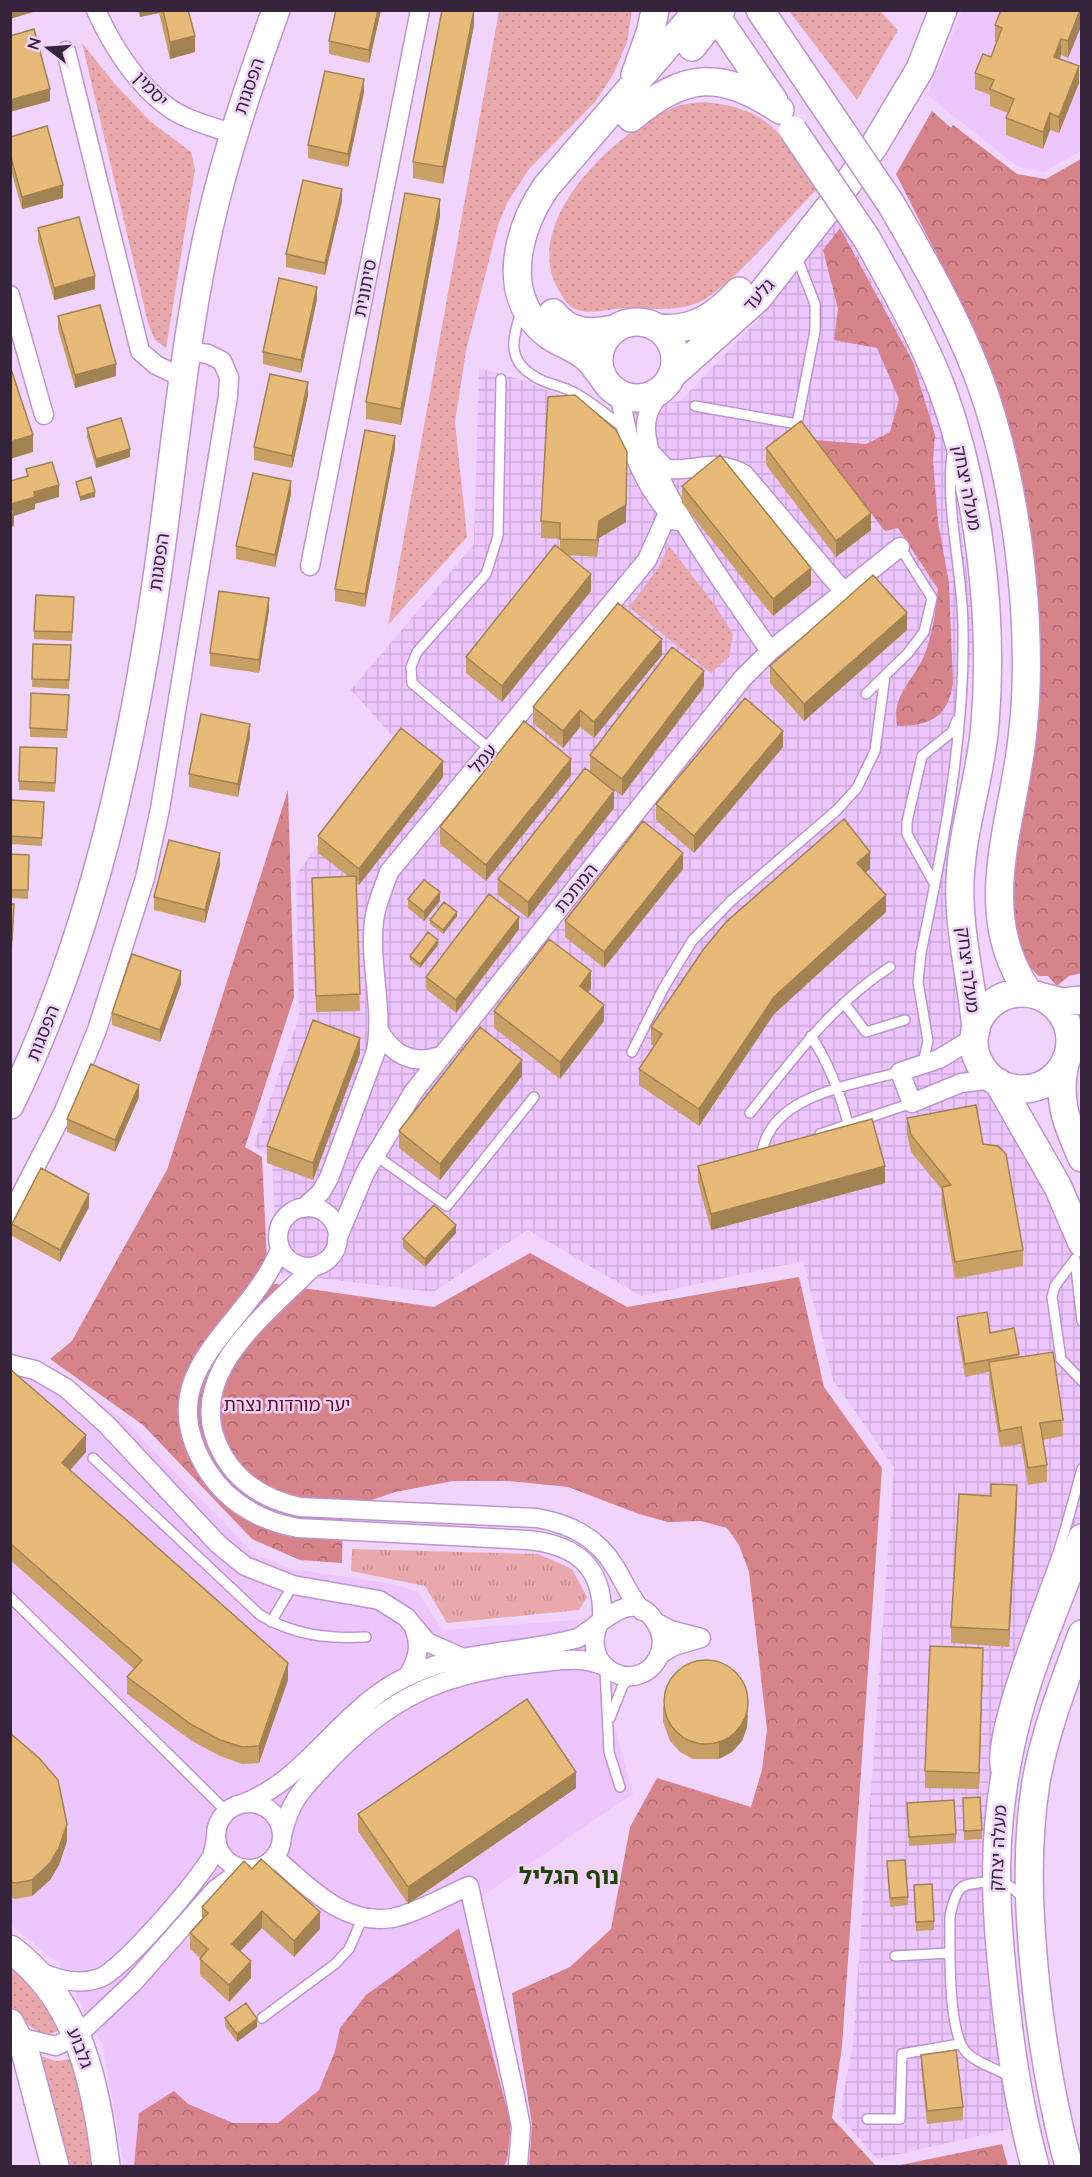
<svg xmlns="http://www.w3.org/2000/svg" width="1092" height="2177" viewBox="0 0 1092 2177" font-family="'Nunito Sans','Noto Sans Hebrew',sans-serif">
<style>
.built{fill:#eec6ff}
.industrial{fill:url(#industrial-grid)}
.grass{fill:url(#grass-tufts)}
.forest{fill:url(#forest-crowns)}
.park{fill:url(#park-dots)}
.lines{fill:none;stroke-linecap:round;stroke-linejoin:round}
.lane-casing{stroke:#bf93d1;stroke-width:12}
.street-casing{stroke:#bf93d1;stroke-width:21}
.secondary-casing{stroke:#bf93d1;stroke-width:30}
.lane{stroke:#fff;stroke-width:9}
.street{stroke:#fff;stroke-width:18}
.secondary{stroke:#fff;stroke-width:27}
.secondary-bridge-casing{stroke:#bf93d1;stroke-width:30;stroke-linecap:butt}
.secondary-bridge{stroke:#fff;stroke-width:27}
.wall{fill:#c8a066}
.shaded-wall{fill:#a28253}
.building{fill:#e8ba77;stroke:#a28253;stroke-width:1.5}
.labels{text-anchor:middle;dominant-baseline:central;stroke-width:5;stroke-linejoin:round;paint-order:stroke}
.street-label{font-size:18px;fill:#36243d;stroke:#f0d4fb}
.park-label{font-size:18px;fill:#65001b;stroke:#f0d4fb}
.district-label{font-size:24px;font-weight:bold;fill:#1f4403;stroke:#f0d4fb}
</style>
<defs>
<pattern id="industrial-grid" width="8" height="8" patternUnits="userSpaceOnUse" patternTransform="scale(1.5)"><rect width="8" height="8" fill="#eec6ff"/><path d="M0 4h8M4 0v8" fill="none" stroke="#cdaadb"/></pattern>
<pattern id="grass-tufts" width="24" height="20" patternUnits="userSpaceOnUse" patternTransform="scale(1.5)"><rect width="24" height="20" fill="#e9a9ac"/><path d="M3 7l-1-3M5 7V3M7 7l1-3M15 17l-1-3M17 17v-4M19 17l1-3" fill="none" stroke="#c89195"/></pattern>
<pattern id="forest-crowns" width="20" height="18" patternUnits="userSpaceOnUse" patternTransform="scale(1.5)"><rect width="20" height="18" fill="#d6848a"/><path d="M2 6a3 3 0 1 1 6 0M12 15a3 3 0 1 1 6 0" fill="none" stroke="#ae6c72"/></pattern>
<pattern id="park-dots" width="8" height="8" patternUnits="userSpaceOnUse" patternTransform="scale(1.5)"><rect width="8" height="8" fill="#e9a9ac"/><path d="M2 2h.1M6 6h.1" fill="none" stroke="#c89195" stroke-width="1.8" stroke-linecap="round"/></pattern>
</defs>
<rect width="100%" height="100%" fill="#f0d4fb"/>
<path class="built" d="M962,11h119v140l-37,21 -26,-5 -91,-72z
M10,1352l47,19 69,51 129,133 37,14 102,15 24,8 24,38 143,-11 48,175 -155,105 45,267h-399l-21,-120 -44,-82 -48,-39z"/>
<path class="industrial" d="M838,218l85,158 30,96 21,154 -14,148 -14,95v61l14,72 5,57 80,120 36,89v257l-40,115 -53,286 21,203 -132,30 -36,-41v-10l12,-66 41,-575 -61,-87 -30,-119 -162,35 -113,-66 -95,62 -156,-19 -5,-113 -18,-15 45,-128 -3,-142 99,-136 -44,-49 123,-146 5,-176 46,13 44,18 23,13 88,-11 76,-79z"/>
<path class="grass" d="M352,1549l186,5 34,15 15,28 -8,13 -132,13 -22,-37 -74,-15z"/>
<path class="forest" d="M932,111l19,17 2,-3 64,49 29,5 35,-20 1,814 -13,3 -12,10 -9,-10h-9c-27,-24 -27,-42 -30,-76l25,-296 -3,-68 -23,-98 -51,-143 -61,-121z
M840,228l73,134 17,56 5,17 -2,26 5,61 11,61 4,100c-5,35 -24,43 -56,43 -5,-32 14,-42 26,-68 10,-22 12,-45 15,-69l-40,-61 -13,3 -71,-91 52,4 24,-12 9,-33 -22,-51 -43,-8 4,-31 -15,-59z
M288,790l6,207 -49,150 17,10 6,126 166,24 96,-54 97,54 172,-30 25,110 58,81 -40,578 -10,72 44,48h-347l3,-41 -20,-132 58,-26 41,-38 19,-102 27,-49 94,29 11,-37 5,-40 -18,-158 -10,-27 -12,-17 -26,-7 -33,1 -29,-8 -71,-27 -59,-6h-56l-58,11 -52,18 -1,53 -42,-3 -48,-21 -109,-114 -93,-66 22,-18 95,-171z
M459,1928l52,196 -4,36 -3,6h-370l5,-53 35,-22 14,13 45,19h45l41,-33 16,-39 5,-23 26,-33z
M1002,2144l6,22h-112z"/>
<path class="park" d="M499,11h133l-5,31 -13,31 -19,29 -66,67 -22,34 -9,22 -32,126 -11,71 12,115 -79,88z
M789,11h91l18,19 -41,70z
M82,43l32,40 37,39 40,30 4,17 -29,179 -11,-8 -7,-17z
M706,102c67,7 77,35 111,87 -32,32 -77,89 -114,111 -23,13 -51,8 -76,8 -16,0 -33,7 -49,2 -11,-3 -18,-17 -23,-27 -30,-67 64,-154 120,-176 9,-4 21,-4 31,-5z
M669,546l45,58 19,30 -4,23 -18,16 -82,-66 29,-38z
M10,1962l13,11 38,55c-19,18 -37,-8 -50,-22z
M34,2054l22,7 16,-2 11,39 12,68h-33z"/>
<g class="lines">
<g class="lane-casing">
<path id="lane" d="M522,310c-11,31 -16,53 19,70 11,5 24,7 34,13 18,10 33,23 49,35
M695,406l102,18 18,-93v-27l-19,-49
M866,694l42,-41 16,-21 8,-34 -32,-51
M491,750l-79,-67 -1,-16 6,-15 69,-78 12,-38 3,-157
M934,883l-27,-49v-12l15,-66 30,-24 5,-12
M844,1003l22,29 39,-12
M811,1036c18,28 29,56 37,88
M632,1052l31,-63 29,-48 39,-40 106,-91 20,-22 18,-37 10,-75
M923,1063l5,-22 -10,-59 3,-29c22,-106 44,-215 42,-324 0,-59 -18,-117 -11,-176
M750,1113c43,-54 82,-109 140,-146
M820,1134l92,-31
M375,1155l72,51 87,-109
M761,1160c4,-65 89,-74 139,-88
M1075,1259l-20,27 -3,11 9,62 21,22
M1075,1259l7,62
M93,1458l167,157c34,20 67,24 106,22
M10,1597l217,215
M271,1622l22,-37
M605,1668l4,84 11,35
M610,1718l13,-33 8,-7
M996,1771c-11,-35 48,-177 62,-218 9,-28 16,-56 24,-84
M895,1956l55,-3
M262,2018l73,-54 14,-15 14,-32
M1011,2078c-13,-10 -32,-13 -44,-25 -20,-19 -17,-108 -17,-137 2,-9 4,-20 10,-27 4,-5 11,-5 17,-6 20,-4 32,-2 45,15
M867,2119h33l2,-65 57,-10"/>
</g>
<g class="street-casing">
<path id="street" d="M96,10c16,36 41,75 72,97 19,14 44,19 65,27
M66,51l74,300 16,14 27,13
M10,295l34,120
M666,386c-11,13 -21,26 -20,44 1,53 92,173 124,221
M618,394c5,13 6,24 9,37 9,35 24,64 49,90
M652,454l14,15c33,3 45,-12 78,5l100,118
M310,566l110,-556
M380,1032c14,24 35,34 62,23
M975,1037l-36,22 -39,13 12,31 49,-20 33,-4
M278 1237a30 30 0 1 1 60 0a30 30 0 1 1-60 0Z
M304,1208l17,-16 8,-14 47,-127c8,-43 -7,-86 -2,-130 2,-17 10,-34 15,-49l258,-312 21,-47
M10,1216l54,-105 33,-81 48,-152 15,-69 68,-413 1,-19 -7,-16 -14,-7 -21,-3
M337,1239l29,-68 48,-80 328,-412 28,-28 130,-104
M280,1249c-31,80 -135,121 -73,221 21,33 54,51 91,58l230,12c49,5 76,27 74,79
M313,1267c-48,49 -135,111 -90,188 17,30 44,45 77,52l237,11c33,6 60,19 78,49 9,15 15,30 27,44
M10,1364l25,6 31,18 41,37 111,119 27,22 48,19 86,15 27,17 21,25 34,15
M657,1623l13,7 31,8 -27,8 -15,9
M408,1676c9,-16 14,-30 6,-48
M244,1803c59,-22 93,-86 149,-119 62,-36 119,-28 185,-46 23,-13 56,-55 79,-13 6,10 6,21 2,31 -20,42 -83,13 -59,-35
M216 1836a33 33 0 1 1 66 0a33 33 0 1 1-66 0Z
M282,1836c7,-34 20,-47 44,-72 63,-68 117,-91 208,-101 23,-2 45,-7 68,2
M274,1857c34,29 69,69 118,61 23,-4 55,-23 77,-32l46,210 6,31 -3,39
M38,1971c19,9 40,15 62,7 23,-9 100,-99 112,-122 2,-6 3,-12 4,-18
M18,2037l38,9 22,-11 55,-52 83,-94 19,-14 11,-4"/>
</g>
<g class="secondary-casing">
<path id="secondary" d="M712,10l62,91
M760,10l58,86
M692,47l29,-37
M635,75l16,-45 4,-20
M631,118c54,-46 91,-48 149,-8
M891,204c32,55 63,110 86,169 27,71 41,151 47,226 3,44 4,88 -1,131 -8,90 -52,182 6,263
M867,239c27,48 55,98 75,150 37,102 52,227 43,335 -4,53 -23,104 -25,157 -2,50 12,100 16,149
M553,313c17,21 37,21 61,16
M599 360a38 38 0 1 1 76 0a38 38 0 1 1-76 0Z
M658,328c35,4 58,-12 81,-37
M673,374l85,-76 90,-115 26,-37 46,-77 23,-59
M602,376c-5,-6 -9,-13 -15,-18 -11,-11 -28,-14 -40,-24 -48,-38 -30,-104 -1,-147l152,-177
M974 1041a48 48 0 1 1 96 0a48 48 0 1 1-96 0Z
M1043,997l19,5 20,-2
M1066,1059c-10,40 0,63 16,99
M998,1082l60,105 24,56
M10,1105c85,-174 126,-371 152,-563 14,-105 24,-210 47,-314 17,-75 41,-146 67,-218
M10,1949c70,51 86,137 96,217
M10,2023l15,28 30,115
M1035,2166c-15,-55 -24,-112 -30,-169 -11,-95 -14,-167 8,-262 15,-67 45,-132 69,-197
M1069,2166c-16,-58 -26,-118 -33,-179 -7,-69 -11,-135 0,-205 9,-51 28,-99 46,-148"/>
</g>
<use href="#lane" class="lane"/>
<use href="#street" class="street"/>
<use href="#secondary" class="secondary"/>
<g class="secondary-bridge-casing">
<path id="secondary-bridge" d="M818,96l73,108
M793,130l74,109"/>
</g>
<use href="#secondary-bridge" class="secondary-bridge"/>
</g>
<path class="wall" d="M138,10h50l7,42 -25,7 -11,-46 -19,4z
M336,10h45l-12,53 -40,-9v-13z
M1082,10v14l-14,34 -7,-3 -2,4 20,24 -20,50 -9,-3 -7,19 -37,-14v-17l2,-5 -18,-7v-11l-15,-6v-16l16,-16 6,-15h-2v-17z
M474,25l-31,159 -30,-6v-16z
M364,92l-16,75 -40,-9v-13z
M10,137l53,61 -41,11 -12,-42z
M342,201l-17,74 -39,-8v-13z
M440,216l-39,209 -35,-6v-17z
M38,228l57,61 -41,11 -16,-59z
M317,299l-16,74 -38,-9v-12z
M58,316l58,60 -41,12 -17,-59z
M308,395l-16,73 -38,-8v-13z
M87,428l43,29 -34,11 -9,-31z
M395,448l-30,159 -30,-6v-12z
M766,448l105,82 -35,27 -70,-92z
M682,486l129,99 -38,31 -91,-113z
M291,494l-16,73 -39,-8v-13z
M541,521l85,1 -27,16 -2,19 -29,-2 23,36 -89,111 -36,-29v-16l94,-108v-10l-19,-1z
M74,605l-2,36 -38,-2v-8z
M269,610l-10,63 -49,-7v-13z
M907,630l-103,91 -34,-38v-17z
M33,644l38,1 -2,44 -37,-2z
M662,655l-68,83 -14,-11 -17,21 -30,-25v-16z
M704,687l-82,109 -32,-24v-17z
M69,703l-2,35 -37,-1v-9z
M250,737l-12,60 -49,-10v-13z
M783,747l-89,106 -38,-33v-16z
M57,748l-2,44 -36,-2v-9z
M571,775l-85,106 -46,-37v-17z
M443,777l-84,108 -3,-2 4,128 -44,1 -4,-134 36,-2 -30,-23v-17z
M10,800l34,2 -2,44 -32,-2z
M614,808l-86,110 -30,-23v-16z
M10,854l19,1 -1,44 -18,-1z
M220,865l-15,58 -51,-13v-13z
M683,869l-79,99 -39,-31v-16z
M870,869l-5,3 21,40 -112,102 -75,112 -60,-41v-16l15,-23 -3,-2v-17z
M408,899l32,2 -16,20 -16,-13z
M10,904l4,9 -2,35h-2z
M457,916l-14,18 -13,-10v-4z
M519,929l-63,84 -30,-24v-12z
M438,945l-18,23 -10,-8v-4z
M181,984l-21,58 -48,-17v-12z
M591,988l-3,4 16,29 -44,58 -66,-51v-17z
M360,1054l-47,126 -46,-17v-17z
M522,1076l-82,104 -41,-32v-17z
M139,1097l-24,55 -48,-20v-13z
M907,1118l76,26 40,106v16l-68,13 -13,-75v-14l-31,-38 -4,-18z
M698,1166l187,17 -174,47 -13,-48z
M89,1207l-29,55 -48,-26v-12z
M456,1233l-31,34 -22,-19v-9z
M957,1317l33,16 29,21v3l44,63v16l-20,4 4,25v17l-19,3 -7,-41 -21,3 -11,-69v-6l-24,5 -8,-47z
M10,1369l76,83 -16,18 218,210 -29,83 -17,1 -22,-8 -28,-15 -65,-47v-17l7,-8 -124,-109z
M991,1496l26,6 -8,145 -58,-4v-16z
M983,1664l-4,125 -54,-1v-17z
M663,1706l85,9 -1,12 -5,14 -10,11 -13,7h-26l-13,-7 -10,-11 -7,-19z
M10,1733l57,108 -8,24 -9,15 -18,16 -16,3 -6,-1z
M576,1788l-168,116 -50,-73v-17z
M963,1806l19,24v9l-18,1z
M907,1811l49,23v9l-47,3z
M244,1861l76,68 -26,28 -32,-29 -22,23 11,27 -22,24 -29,-27v-17l-10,-9v-16l12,-14v-12z
M887,1861l21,36v8l-18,2z
M914,1885l20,36v9l-18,1z
M225,2018l32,9 -20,15 -12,-16z
M921,2055l42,52v13l-36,4 -6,-57z"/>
<path class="shaded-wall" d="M10,10h30l-30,9z
M140,10h19v3l-19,4z
M378,10h3l-12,53v-13z
M474,10v15l-31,159v-17z
M1080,10h2v14l-14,34v-17z
M195,36v16l-25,7v-17z
M1061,39v16l-7,18v-16z
M1079,66v17l-20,50v-16z
M364,79v13l-16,75v-13z
M50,89v12l-40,11v-12z
M1050,113v17l-7,19v-17z
M63,185v13l-41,11v-12z
M342,189v12l-17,74v-12z
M440,199v17l-39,209v-16z
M95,276v13l-41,11v-12z
M317,287v12l-16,74v-13z
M116,364v12l-41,12v-13z
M308,382v13l-16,73v-12z
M33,435v17l-23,7v-17z
M395,436v12l-30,159v-13z
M130,449v8l-34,11v-9z
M627,452l-1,70 -27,16 -2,19 2,-36z
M291,481v13l-16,73v-12z
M59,485v12l-24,7v5l-21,7v10l-4,1 1,-23 23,-12z
M95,492v5l-15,4v-4z
M871,513v17l-35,27v-16z
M811,568v17l-38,31v-17z
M591,574v17l-89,111v-16z
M269,598v12l-10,63v-13z
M907,613v17l-103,91v-17z
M662,639v16l-68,83v-16z
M704,671v16l-82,109v-17z
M580,710v17l-17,21v-17z
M250,724v13l-12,60v-13z
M783,731v16l-89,106v-17z
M571,759v16l-85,106v-16z
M443,761v16l-84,108v-16z
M614,791v17l-86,110v-16z
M870,852v17l-13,10v-16z
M220,853v12l-15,58v-13z
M683,853v16l-79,99v-16z
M440,892v9l-16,20v-9z
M886,895v17l-112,102 -75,112v-17l75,-112z
M457,912v4l-14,18v-4z
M519,917v12l-63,84v-13z
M438,940v5l-18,23v-4z
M181,971v13l-21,58v-12z
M591,971v17l-11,15v-17z
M604,1005v16l-44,58v-17z
M360,1038v16l-47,126v-17z
M522,1060v16l-82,104v-16z
M139,1085v12l-24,55v-12z
M885,1166v17l-174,47v-16z
M89,1194v13l-29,55v-12z
M456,1225v8l-31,34v-8z
M86,1435v17l-24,27v-16z
M1017,1485v17l-8,145v-17z
M983,1648v16l-4,125v-16z
M288,1663v17l-29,83v-17z
M748,1698l-1,29 -5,14 -10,11 -13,7v-16z
M576,1772v16l-168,116v-17z
M67,1824v17l-8,24 -9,15 -18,16v-16z
M262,1911v17l-30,32v-16z
M320,1912v17l-26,28v-16z
M251,1961v17l-22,24v-17z
M257,2019v8l-20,15v-8z"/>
<path class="building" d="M163,10h25l7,26 -25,6z
M336,10h42l-9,40 -40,-9z
M442,10h32l-31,157 -30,-5z
M1001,10h79l-12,31 -7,-2 -7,18 25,9 -20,51 -9,-4 -7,19 -37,-14 8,-19 -24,-10 4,-9 -19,-7 8,-19 8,3 11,-29 -7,-3z
M34,29l16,60 -40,11v-64z
M325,71l39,8 -16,75 -40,-9z
M47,126l16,59 -41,12 -12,-43v-17z
M303,180l39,9 -17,74 -39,-9z
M405,193l35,6 -39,210 -35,-7z
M79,217l16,59 -41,12 -16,-60z
M279,278l38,9 -16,73 -38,-8z
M100,305l16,59 -41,11 -17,-59z
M10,366l23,69 -23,7z
M270,374l38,8 -16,74 -38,-9z
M575,395l41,35 11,22 -1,53 -27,16 -2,19 -37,-1v-16l-19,-2 7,-124z
M121,418l9,31 -34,10 -9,-31z
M801,421l70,92 -35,28 -70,-93z
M365,430l30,6 -30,158 -30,-5z
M720,455l91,113 -38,31 -91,-113z
M52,462l7,23 -25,7 1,5 -24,7 3,10h-4v-33l18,-5 -2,-7z
M253,473l38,8 -16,74 -39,-9z
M91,477l4,15 -15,5 -4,-15z
M555,545l36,29 -89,112 -36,-29z
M873,575l34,38 -103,91 -34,-38z
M219,591l50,7 -10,62 -49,-7z
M36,595l38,2 -2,35 -38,-1z
M618,603l44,36 -68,83 -14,-12 -17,21 -30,-24z
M33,644l38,1 -2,35 -37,-1z
M672,647l32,24 -82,108 -32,-24z
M31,693l38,2 -2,35 -37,-2z
M745,698l38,33 -89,105 -38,-32z
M201,714l49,10 -12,60 -49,-10z
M524,721l47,38 -85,106 -46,-38z
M401,728l42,33 -84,108 -41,-33z
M20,747l37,1 -2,35 -36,-2z
M585,768l29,23 -86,111 -30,-23z
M10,800l34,2 -2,36 -32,-2z
M844,819l26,33 -13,11 29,32 -112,102 -75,112 -60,-40 23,-35 -11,-7 52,-77 23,-28z
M643,821l40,32 -79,99 -39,-31z
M169,840l51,13 -15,57 -51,-13z
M10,854l19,1 -1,35h-18z
M356,876l4,118 -44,2 -4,-118z
M424,880l16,12 -16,20 -16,-13z
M489,894l30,23 -63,83 -30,-23z
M444,902l13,10 -14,18 -13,-10z
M10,904h4l-2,36h-2z
M428,932l10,8 -18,24 -10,-8z
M549,939l42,32 -11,15 24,19 -44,57 -66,-51z
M132,954l49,17 -21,59 -48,-17z
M313,1020l47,18 -47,125 -46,-17z
M480,1027l42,33 -82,104 -41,-33z
M91,1064l48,21 -24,55 -48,-21z
M976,1105l7,39 15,2 8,8 17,96 -68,12 -13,-75 9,-2 -40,-50 -4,-17z
M872,1119l13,47 -174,48 -13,-48z
M41,1168l48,26 -29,56 -48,-26z
M434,1205l22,20 -31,34 -22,-20z
M987,1312l3,21 24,-5 5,26 -54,10 -8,-47z
M1053,1352l10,68 -23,3 7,42 -19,3 -7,-41 -21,4 -11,-69z
M10,1369l76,66 -24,28 226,200 -29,83 -17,1 -22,-7 -28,-15 -65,-48 15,-17 -132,-117z
M991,1484l26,1 -8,145 -58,-3 8,-133 32,2z
M930,1646l53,2 -4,125 -54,-2z
M664 1702a42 42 0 1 1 84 0a42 42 0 1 1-84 0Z
M527,1699l49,73 -168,115 -50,-73z
M10,1733l29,25 19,22 9,44 -8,24 -9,15 -18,17 -16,3 -6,-1z
M980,1797l2,33 -18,1 -1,-33z
M954,1800l2,34 -47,3 -2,-34z
M261,1859l59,53 -26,29 -32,-30 -30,33 19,17 -22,24 -29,-26 8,-10 -18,-16 18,-20 -6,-6 42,-46 8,8z
M905,1860l3,37 -18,1 -3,-37z
M932,1884l2,37 -18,1 -2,-37z
M246,2003l11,16 -20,15 -12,-16z
M956,2050l7,57 -36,4 -6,-56z"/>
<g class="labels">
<g class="street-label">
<text transform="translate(249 86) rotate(-71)">הפסגות</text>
<text transform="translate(151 89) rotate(46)">יסמין</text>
<text transform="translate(365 288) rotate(-79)">סיתונית</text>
<text transform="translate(759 295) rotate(-48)">גלעד</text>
<text transform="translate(967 488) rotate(79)">מעלה יצחק</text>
<text transform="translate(159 562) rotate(-82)">הפסגות</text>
<text transform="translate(483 759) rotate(-50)">עמל</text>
<text transform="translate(576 888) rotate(-51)">המתכת</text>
<text transform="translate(968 970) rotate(83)">מעלה יצחק</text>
<text transform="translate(43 1033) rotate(-68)">הפסגות</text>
<text transform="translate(998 1848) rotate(-87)">מעלה יצחק</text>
<text transform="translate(80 2048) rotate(69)">גלבוע</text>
</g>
<g class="park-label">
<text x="287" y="1405">יער מורדות נצרת</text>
</g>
<g class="district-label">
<text x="569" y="1876">נוף הגליל</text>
</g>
</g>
<rect width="1092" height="2177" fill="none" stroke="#36243d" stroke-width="24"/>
<g transform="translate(48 48) rotate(287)" stroke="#f0d4fb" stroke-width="4.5" paint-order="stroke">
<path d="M0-4.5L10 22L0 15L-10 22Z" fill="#36243d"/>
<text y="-9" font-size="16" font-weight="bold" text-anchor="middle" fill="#36243d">N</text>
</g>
</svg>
